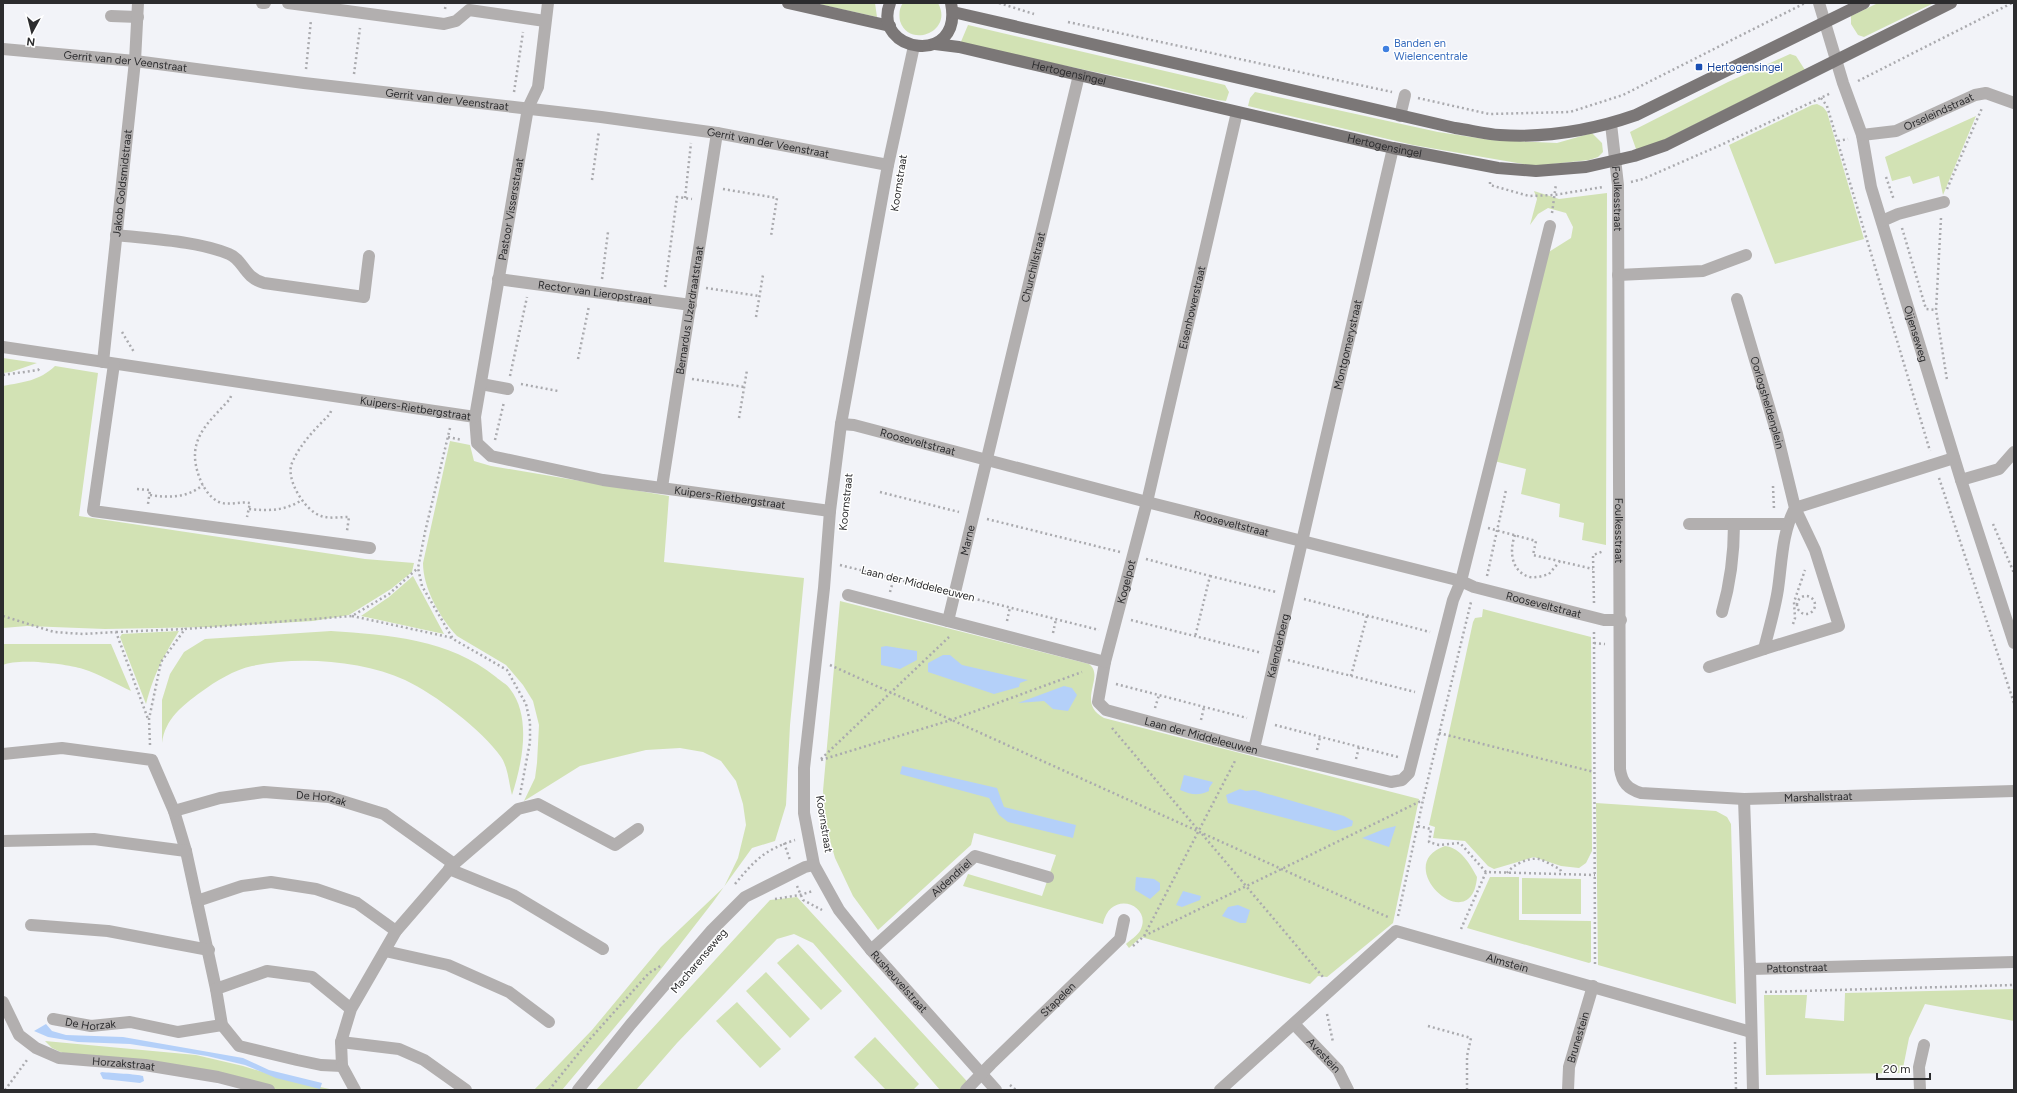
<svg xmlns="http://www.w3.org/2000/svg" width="2017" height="1093" viewBox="0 0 2017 1093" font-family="Figtree,sans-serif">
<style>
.green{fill:#d2e2b4}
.water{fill:#b4d0f9}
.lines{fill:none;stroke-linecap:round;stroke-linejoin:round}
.path{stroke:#aaaaae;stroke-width:2.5;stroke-dasharray:2 3;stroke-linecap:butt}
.minor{stroke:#b2afaf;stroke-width:12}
.major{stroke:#7b7777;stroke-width:12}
.shop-dot{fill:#3f7fe0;stroke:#fff;stroke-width:1.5}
.transit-dot{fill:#1a4fb4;stroke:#fff;stroke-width:1.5}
.labels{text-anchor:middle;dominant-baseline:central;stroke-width:3;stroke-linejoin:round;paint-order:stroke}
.shop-label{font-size:11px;fill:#366cbe;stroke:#fff;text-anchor:start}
.street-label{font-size:11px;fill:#2c2c2e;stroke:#fff}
.transit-label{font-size:11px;fill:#164399;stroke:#fff;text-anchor:start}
</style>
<rect width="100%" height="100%" fill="#f2f3f8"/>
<path class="green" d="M814,3h61l2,14z
M903,3h35c16,29 -29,46 -38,18 -1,-6 -1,-13 3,-18z
M1878,3h56l-70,34 -6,-2 -7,-11v-8z
M968,25l257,60 4,7 -3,9 -8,-1 -70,-17 -188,-39z
M1790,54l6,2 9,14 -160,79h-9l-6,-17 98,-50z
M1255,92l183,40 53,8 66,3 35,-10 10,10 1,9 -5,5 -9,3 -55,6 -121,-21 -165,-39 2,-8z
M1817,104l6,3 4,5 37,127 -89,25 -46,-119 83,-40z
M1976,116l-33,79 -4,-19 -26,8 -3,-8 -18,5 -7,-24z
M1534,191l25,8 48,-6 -1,352 -24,-5 2,-17 -25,-6 1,-13 -39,-10 5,-25 -32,-8 50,-206 27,-17 2,-11 -7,-14 -18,-5 -10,6 -8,11 7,-26z
M3,358l34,5 -26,9 -8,1z
M55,366l43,7 -19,143 286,43 49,4 -2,9 -21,17 -42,26 -36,6 -103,6 -105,2 -78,-3 -24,2v-242c21,-4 36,-5 52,-20z
M450,441l20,4 4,16 17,5 178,30 -5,66 140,16 -14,147 -4,80 -11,36 -23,7 -39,54 -83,107 -68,81h-28l58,-60 69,-83 63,-60 14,-29 8,-33 -3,-21 -7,-23 -15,-20 -18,-9 -23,-4 -34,2 -66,16 -56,35 11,-23 2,-15 2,-38 -6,-24 -10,-16 -17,-20 -49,-29c-17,-18 -34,-48 -34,-73z
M413,576l31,58 -83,-18 28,-19z
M840,601l249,63c17,13 -14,38 15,54l315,81 -26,124 -66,54 -9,-1 -8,8 -169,-47 -12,11 -3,-4c4,-4 11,-8 14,-13 14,-26 -30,-43 -37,-7l-140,-38 5,-12 74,22 14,-41 -82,-22 -3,12 -93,85 -25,-34 -18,-38 -9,-32 -3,-35z
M1483,609l108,28 1,214 -6,12 -7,5 -18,-2 -27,-9 -40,12 -6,-3 -23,-25 -32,-3 2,-11 -6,-2 44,-203 2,-4 7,-1z
M179,631c-16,26 -25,43 -33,73l-26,-67 2,-3z
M331,631c58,4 118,8 165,46 4,4 11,7 14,12 22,28 12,75 2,106 -3,-11 -4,-28 -11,-38 -19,-27 -66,-63 -96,-77 -43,-20 -108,-24 -153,-14 -18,4 -36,15 -51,26 -19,14 -36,27 -39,51v-43l8,-26 14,-22 21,-13z
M3,644h108l20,47c-15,-7 -32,-17 -48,-22 -16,-5 -65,-11 -80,-4z
M1596,803l120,8 11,6 4,7 5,180 -138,-39z
M1445,846c16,2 25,18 32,31 -5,64 -88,-12 -32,-31z
M1490,877h29v43l72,1v41l-2,1 -122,-35z
M1522,878l59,1v35h-59z
M797,897l178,193h-35l-127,-147 -19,-9 -17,5 -100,104 -41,47h-40l174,-190z
M798,944l44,47 -21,19 -44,-47z
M766,972l44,47 -20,19 -44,-47z
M2014,989v32l-89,-17 -16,34 -7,35 -136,2 -2,-80h43l-2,23 39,3 1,-28z
M737,1002l44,47 -21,19 -44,-47z
M875,1037l44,47 -6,6h-27l-32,-33z
M45,1041l151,14 47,11 50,15 41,9h-72l-193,-34 -17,-8z"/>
<path class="water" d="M886,646l31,5v9l-17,9 -19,-4v-18z
M943,655h7l12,10 66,15 -8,3 -1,4 -25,7 -66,-22v-9z
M1064,686l8,2 5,7 -9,16 -15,-2 -9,-8 -26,2z
M902,766l95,22 7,19 72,18 -3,13 -65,-16 -9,-7 -10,-17 -89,-24z
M1184,775l29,7 -4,6v3c-11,5 -17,4 -29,-1z
M1240,789l6,2 8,-1 90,26 9,5 -1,5 -17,5 -107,-28 -2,-8z
M1396,826l-7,21 -27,-9 22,-9z
M1136,877l18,2 6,4v7l-10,9 -15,-9z
M1183,891l18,5 -1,4 -18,7 -6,-2z
M1238,905l12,5 -4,13h-6l-18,-7 6,-9z
M46,1024l6,7 14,4 57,2 120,21 26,12 53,13 -2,6 -44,-11 -31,-13 -38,-9 -77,-12 -52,-2 -30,-5 -14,-6z
M102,1072c9,1 35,2 41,4l1,5 -4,2 -37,-4 -3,-6z"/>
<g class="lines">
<path class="path" d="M999,3l35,11
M445,9l1,-6
M1068,22l324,70
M306,69l5,-49
M354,74l6,-46
M1858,81l154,-78
M514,92l9,-60
M1418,98l71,16 81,-2 53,-17 182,-92
M1821,98l6,8 103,345
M1838,141l10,-2
M1886,177l8,23
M592,180l7,-49
M1490,182v3l39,11 25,-1 49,-8
M1631,182l12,-3 80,-35 108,-51
M723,189l54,9 -6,38
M1947,189l35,-81
M685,198l6,-55
M1552,213l4,-29
M1941,218l-5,92 11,70
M1902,228l24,81 10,1
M602,279l6,-47
M665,287l12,-90 15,2
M706,288l53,8
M756,317l7,-42
M122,332l12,20
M578,359l11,-53
M3,375l35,-5 3,-3
M510,376l17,-79
M692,379l52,8
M521,384l37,7
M231,396l-1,3c-24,26 -45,42 -30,80 3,8 10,19 19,23 10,4 21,-1 31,1l-3,14
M331,411l-1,3c-14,14 -30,30 -38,49 -7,16 13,48 29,53 9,3 19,1 28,1l-2,14
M739,418l8,-48
M450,428l-25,104 -7,36 4,18 31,53 54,31 19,34 4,18v20l-10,53
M448,437l14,3
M495,440l9,-38
M1939,478l75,225
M1773,486l1,23
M137,489l13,1 -2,14
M880,492l79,20
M150,495c19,3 37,3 53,-10
M249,509c20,2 35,2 53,-9
M987,519l133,33
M1993,524l21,49
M1488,528l48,13 -3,14 60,14
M1515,535c-6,16 -4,37 15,42 6,1 13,-1 19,-3l11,-13
M1146,559l64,17 -15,61
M840,565l100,25
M1210,576l66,16
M1487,576l19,-86
M890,592l4,-14
M1797 605a9 9 0 1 1 18 0a9 9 0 1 1-18 0Z
M968,597l131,33
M1304,599l126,33
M1594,603l-1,-48 11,-4
M3,616l51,16 29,2 33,-2 32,87
M352,616l101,22
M1131,620l131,33
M1007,621l3,-14
M1793,624l2,-6 -1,-16 11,-32
M116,632l69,-3
M1594,632l1,335
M1053,633l3,-14
M1594,643l11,1
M1288,660l127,32
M830,665l560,253
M1351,676l16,-60
M1116,684l131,34
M1155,708l4,-13
M1201,720l3,-13
M1275,725l123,32
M1112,728l87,103
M1439,733l155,39
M150,745l-1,-26 12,-57 24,-33 167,-13 37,-22 29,-26
M1317,750l3,-13
M821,759l128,-122
M1356,759l3,-12
M821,760l130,-40 131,-48
M1418,826l13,3 -2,13 10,3 21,-2 26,29 109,3
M1202,834l121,143
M784,843l6,17
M1507,873c5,-8 22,-16 32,-14 7,2 14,7 21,10l2,5
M735,884c20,-24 29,-34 60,-44
M797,886l6,14 19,10
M775,899l25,-4 13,-4
M1398,916l25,-116 48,-198
M1461,929l25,-57
M1144,936l92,-177
M1133,946l11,-10 279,-136
M1765,992l249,-7
M1327,1014l6,28
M1428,1026l43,12 -4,18v34
M1735,1042l1,48
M1010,1085l6,5
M5,1090l22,-30
M549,1090l41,-51 59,-66 13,-8"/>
<g class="minor">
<path d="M262,3h3"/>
<path d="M288,3l156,21 12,-3 13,-11 76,11"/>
<path id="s1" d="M1819,3l24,80 19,52 9,52 90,293 53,163"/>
<path d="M111,16l27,1"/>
<path id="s2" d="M914,46l-26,119 -47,259 -11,87 -6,77 -20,180v45l10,52 25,45 32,40 125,140"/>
<path id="s3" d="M3,49l132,12 169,22 297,34 116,16 171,32"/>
<path d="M1400,116l5,-21"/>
<path id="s4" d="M1611,124l7,61 2,584c2,14 8,20 21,24l103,6 270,-8"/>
<path id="s5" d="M1862,135l34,-4 79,-36 11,-2 28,10"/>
<path d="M1882,221l16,-7 46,-12"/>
<path d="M116,235c35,4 82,6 113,19 15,6 14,23 35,29l100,14 5,-41"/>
<path d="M1618,275l85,-4 43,-16"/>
<path id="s6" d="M498,279l193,26"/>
<path id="s7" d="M1737,299l40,135 18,74 20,42 24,76 -75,23c5,-20 11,-40 14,-60 4,-28 4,-56 17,-81l159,-50"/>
<path id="s8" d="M3,347l472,70 2,26 14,13 112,24 227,31"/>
<path id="s9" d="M103,362l32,-301 3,-58"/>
<path d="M114,364l-21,147 277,37"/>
<path d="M481,384l27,5"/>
<path id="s10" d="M475,417l53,-309 10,-21 10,-84"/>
<path id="s11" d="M841,424l13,1 293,77 314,79 13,6 130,33h17"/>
<path d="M1961,480l38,-11 15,-17"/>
<path id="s12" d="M662,487l55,-354"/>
<path d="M1689,524h45"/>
<path id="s13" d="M848,595l257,67 -7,40 8,8 134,36 151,36 11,-2 7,-7 44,-173 8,-19 89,-355"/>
<path d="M1722,612c9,-31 12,-56 12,-88h54"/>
<path id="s14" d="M948,621l131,-546"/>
<path id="s15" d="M1105,662l42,-160 90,-390"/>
<path d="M1709,667l55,-18"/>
<path id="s16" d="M1254,749l139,-601"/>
<path d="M3,754l59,-6 90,12 22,51 12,40 30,138"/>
<path id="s17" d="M1744,799l6,170 264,-7"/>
<path id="s18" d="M174,811l46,-13 44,-6 65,5 55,17 70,50"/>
<path d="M3,841l91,-2 92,12"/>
<path d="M449,869l64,26 90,54"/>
<path d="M197,901l45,-15 29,-4 45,7 41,14 39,28"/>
<path d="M31,925l77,6 101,19"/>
<path id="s19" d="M871,950l104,-94 73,21"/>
<path d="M385,951l63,14 61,27 40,30"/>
<path d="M1750,969l3,121"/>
<path id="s20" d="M3,1002l16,33 17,13 23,10 86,7 73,12 51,13"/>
<path d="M351,1009l-39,-32 -45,-6 -51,18 6,36 17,21 58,14 24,5 21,1 -1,-24 10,-33 45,-78 58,-67 64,-55 20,-5 77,41 23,-16"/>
<path id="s21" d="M53,1019l38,7 39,-4 48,10 44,-7"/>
<path id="s22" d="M1294,1024l44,46 10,20"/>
<path d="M341,1042l58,7 25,11 42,30"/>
<path d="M342,1066l13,24"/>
<path d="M578,1090l53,-66 81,-94 33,-33 60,-30 9,-2"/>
<path id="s23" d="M966,1090l25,-26 129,-125 4,-19"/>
<path id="s24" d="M1220,1090l176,-159 355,101"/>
<path id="s25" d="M1568,1090l1,-23 24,-81"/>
<path d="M1920,1090l-1,-23 5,-22"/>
</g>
<g class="major">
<path d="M788,3l102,23"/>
<path d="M890,3c-19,50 74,64 61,0"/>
<path d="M953,12l502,116c15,2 30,6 45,7 46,3 93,-5 136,-20l228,-112"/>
<path id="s26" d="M935,44l24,3 434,101 105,20 38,3 50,-4 48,-11 32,-11 285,-142"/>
</g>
</g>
<circle class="shop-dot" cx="1386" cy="49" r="4"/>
<rect class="transit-dot" x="1695" y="63" width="8" height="8" rx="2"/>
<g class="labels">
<g class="shop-label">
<text x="1394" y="43">Banden en<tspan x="1394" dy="13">Wielencentrale</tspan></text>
</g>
<g class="street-label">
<text stroke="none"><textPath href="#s3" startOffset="123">Gerrit van der Veenstraat</textPath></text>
<text stroke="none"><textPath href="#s26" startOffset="137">Hertogensingel</textPath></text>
<text stroke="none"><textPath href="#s3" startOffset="447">Gerrit van der Veenstraat</textPath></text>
<text stroke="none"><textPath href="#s5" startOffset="81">Orseleindstraat</textPath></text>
<text stroke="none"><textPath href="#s3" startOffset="771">Gerrit van der Veenstraat</textPath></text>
<text stroke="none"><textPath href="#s26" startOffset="461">Hertogensingel</textPath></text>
<text stroke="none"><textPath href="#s9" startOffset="180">Jakob Goldsmidstraat</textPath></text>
<text transform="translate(899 183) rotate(-81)">Koornstraat</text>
<text stroke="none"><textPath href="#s4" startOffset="75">Foulkesstraat</textPath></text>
<text stroke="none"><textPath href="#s10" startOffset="211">Pastoor Vissersstraat</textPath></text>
<text stroke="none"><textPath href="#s14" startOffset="364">Churchillstraat</textPath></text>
<text stroke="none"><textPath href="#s6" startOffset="98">Rector van Lieropstraat</textPath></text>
<text stroke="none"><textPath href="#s15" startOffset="365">Eisenhowerstraat</textPath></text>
<text stroke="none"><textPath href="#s12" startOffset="179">Bernardus IJzerdraatstraat</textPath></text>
<text stroke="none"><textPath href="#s1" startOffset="345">Oijenseweg</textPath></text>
<text stroke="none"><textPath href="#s16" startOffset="415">Montgomerystraat</textPath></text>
<text stroke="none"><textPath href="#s7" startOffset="108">Oorlogsheldenplein</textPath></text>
<text stroke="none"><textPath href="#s8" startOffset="417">Kuipers-Rietbergstraat</textPath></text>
<text stroke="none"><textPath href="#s11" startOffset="79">Rooseveltstraat</textPath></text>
<text stroke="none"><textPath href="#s8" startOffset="765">Kuipers-Rietbergstraat</textPath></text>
<text transform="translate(846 502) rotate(-84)">Koornstraat</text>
<text stroke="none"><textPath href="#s11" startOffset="403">Rooseveltstraat</textPath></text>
<text stroke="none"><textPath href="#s4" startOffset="407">Foulkesstraat</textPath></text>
<text stroke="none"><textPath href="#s14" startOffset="83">Marne</textPath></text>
<text stroke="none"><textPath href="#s15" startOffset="83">Kogelpot</textPath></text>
<text transform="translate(918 584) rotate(14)">Laan der Middeleeuwen</text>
<text stroke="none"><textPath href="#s11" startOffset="726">Rooseveltstraat</textPath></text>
<text stroke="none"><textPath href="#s16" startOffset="106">Kalenderberg</textPath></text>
<text stroke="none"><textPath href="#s13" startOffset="416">Laan der Middeleeuwen</textPath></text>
<text stroke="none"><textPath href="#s4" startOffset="857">Marshallstraat</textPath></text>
<text stroke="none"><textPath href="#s18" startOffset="150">De Horzak</textPath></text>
<text transform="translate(824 824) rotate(81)">Koornstraat</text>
<text stroke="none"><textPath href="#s19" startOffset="108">Aldendriel</textPath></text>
<text transform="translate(699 961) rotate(-50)">Macharenseweg</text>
<text stroke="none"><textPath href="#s24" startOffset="353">Almstein</textPath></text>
<text stroke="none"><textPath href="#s17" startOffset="217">Pattonstraat</textPath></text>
<text stroke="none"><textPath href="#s2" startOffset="974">Rusheuvelstraat</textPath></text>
<text stroke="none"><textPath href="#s23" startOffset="129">Stapelen</textPath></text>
<text stroke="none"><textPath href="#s21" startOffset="38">De Horzak</textPath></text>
<text stroke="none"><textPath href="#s25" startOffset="54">Brunestein</textPath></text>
<text stroke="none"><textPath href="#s22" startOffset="43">Avestein</textPath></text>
<text stroke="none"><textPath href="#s20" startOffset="148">Horzakstraat</textPath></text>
</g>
<g class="transit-label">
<text x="1707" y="67">Hertogensingel</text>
</g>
</g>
<rect width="2017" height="1093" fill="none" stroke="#2c2c2e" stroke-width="8"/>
<g transform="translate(32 32) rotate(187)" stroke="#ffffff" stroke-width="3" paint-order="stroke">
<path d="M0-3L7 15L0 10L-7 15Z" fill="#2c2c2e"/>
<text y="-6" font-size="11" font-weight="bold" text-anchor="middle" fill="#2c2c2e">N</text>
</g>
<path d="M1877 1073v6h53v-6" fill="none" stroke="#2c2c2e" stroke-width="2"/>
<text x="1883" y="1073" font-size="12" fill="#2c2c2e" stroke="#ffffff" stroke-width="3" paint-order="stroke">20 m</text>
</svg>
